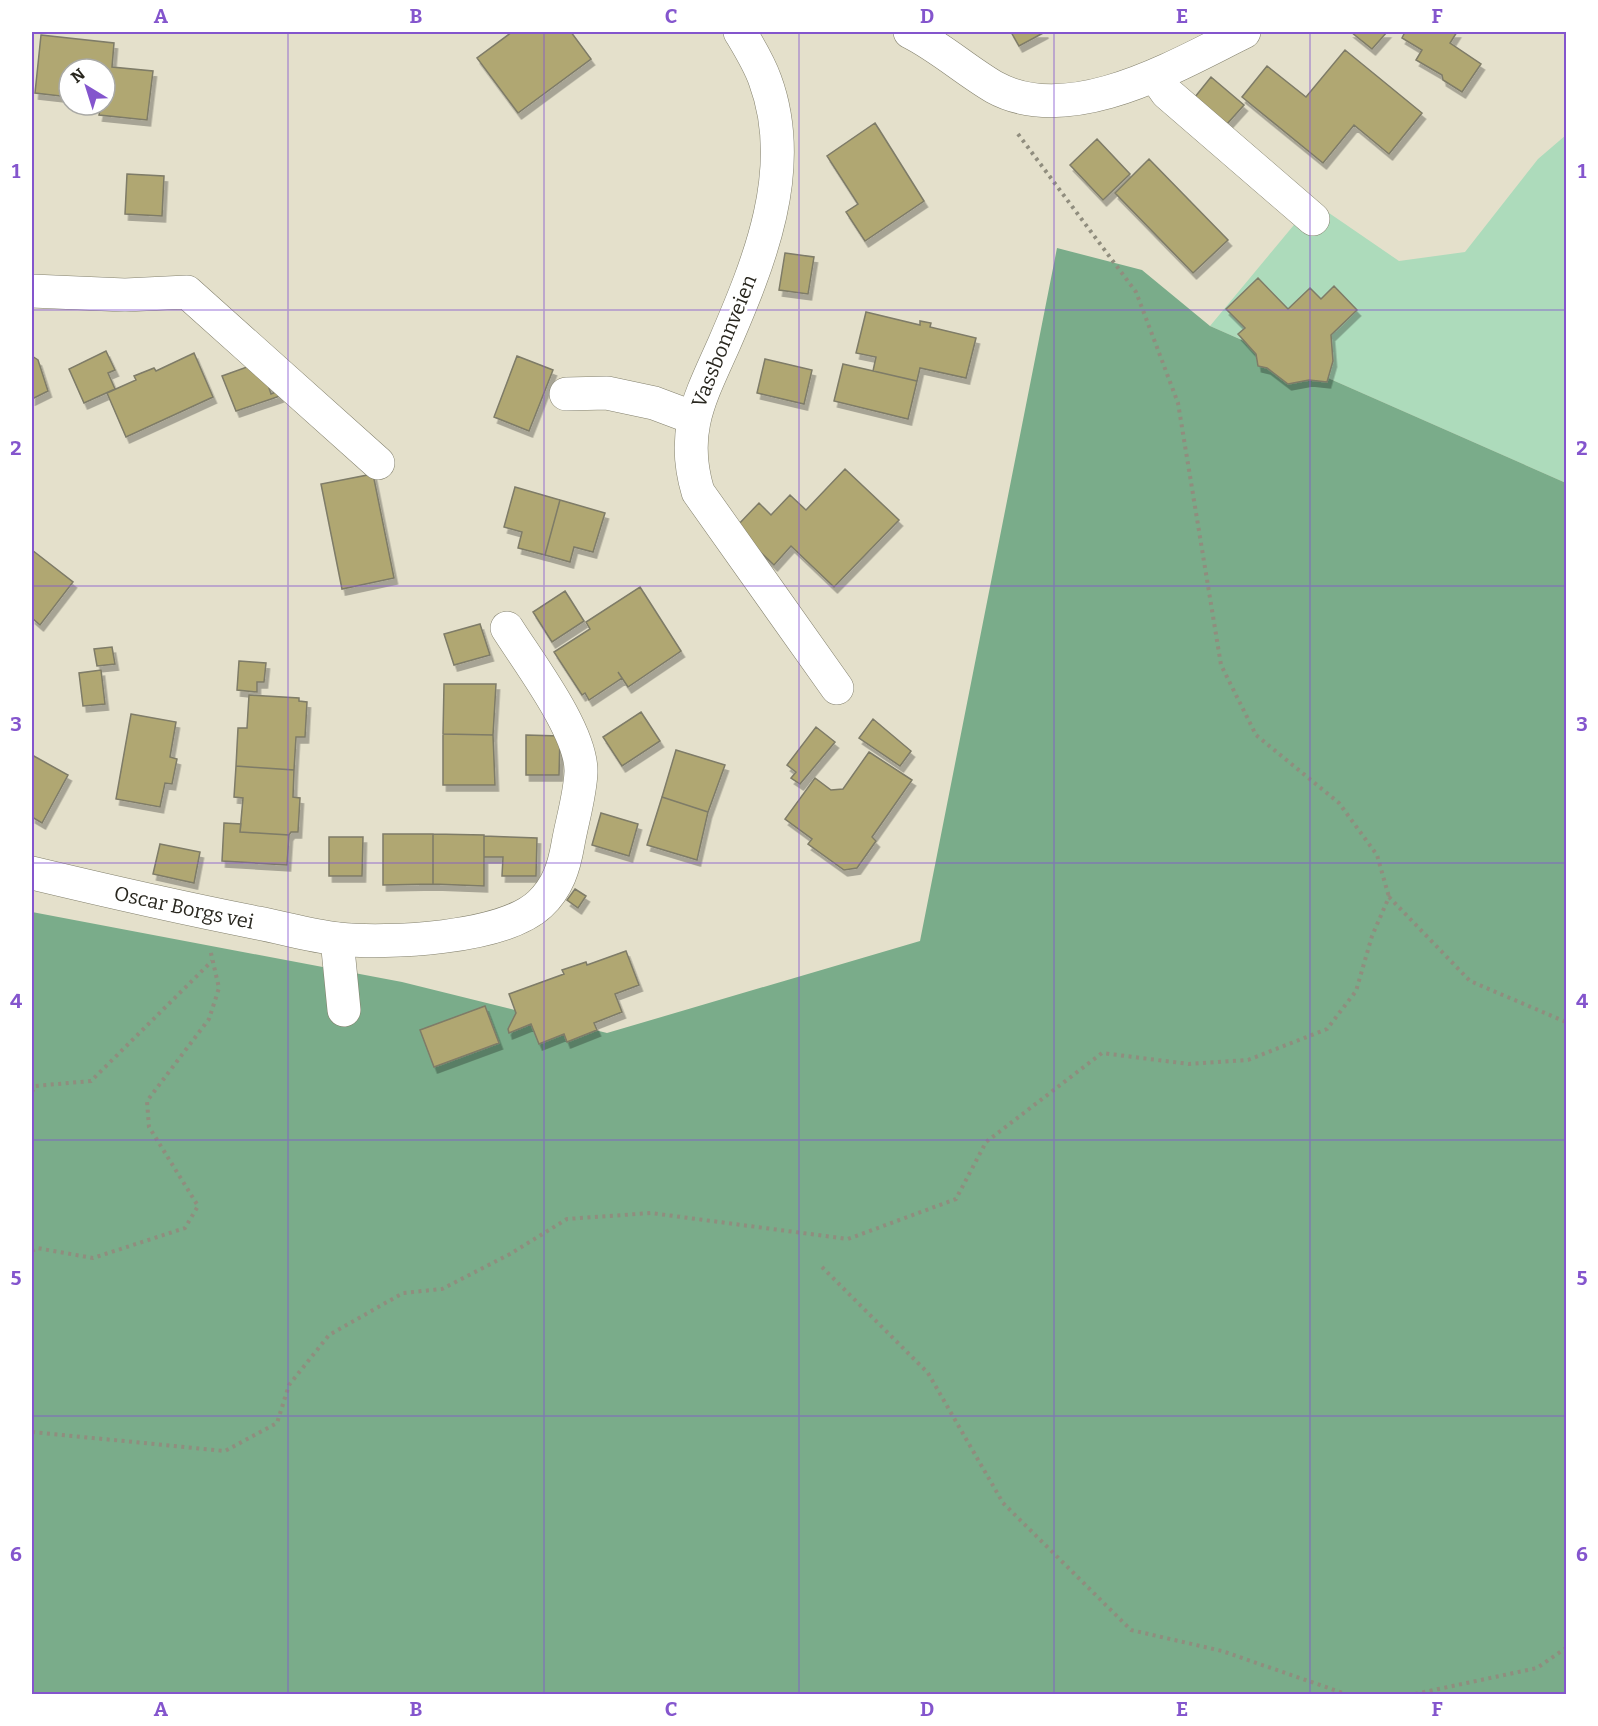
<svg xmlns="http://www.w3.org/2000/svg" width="1598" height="1726" viewBox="0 0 1598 1726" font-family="Bitter,serif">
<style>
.green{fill:#addbbb}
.forest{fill:#7aac8a}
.building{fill:#b0a772;stroke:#7e7b67;stroke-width:1.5;filter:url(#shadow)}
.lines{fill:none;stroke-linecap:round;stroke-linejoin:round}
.minor-casing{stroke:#83806d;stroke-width:34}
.path{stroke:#908d7e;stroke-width:4;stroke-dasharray:3 4.5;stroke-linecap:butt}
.minor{stroke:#fff;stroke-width:33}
.grid{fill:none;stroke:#8455cd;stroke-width:1.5;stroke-opacity:0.55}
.labels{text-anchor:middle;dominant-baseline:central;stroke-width:6;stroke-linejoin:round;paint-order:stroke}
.street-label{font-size:20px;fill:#29271f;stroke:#fff}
.neatline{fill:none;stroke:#8455cd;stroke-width:2}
.grid-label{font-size:20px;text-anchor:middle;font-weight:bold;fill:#8455cd}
</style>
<defs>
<filter id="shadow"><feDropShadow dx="3.5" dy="6" stdDeviation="0" flood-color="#0004"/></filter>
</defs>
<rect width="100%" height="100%" fill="#e4e0cb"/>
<path class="green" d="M1566,135v348l-356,-157 103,-124 86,59 66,-9 73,-93z"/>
<path class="forest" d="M1057,248l85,22 68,56 356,157v1211h-1534v-782l370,70 205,51 313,-92z"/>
<path class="building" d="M512,32h59l20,27 -73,54 -41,-55z
M1011,32h34l-26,14z
M1351,32h36l-15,17z
M1405,32h52l-7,11 31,21 -19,28 -19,-12 -1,-5 -26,-15 6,-10 -20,-12z
M41,35l73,8 -2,24 41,4 -6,49 -48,-5 2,-10h4v-36h-36v28l-34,-4z
M1345,50l77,63 -33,41 -35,-29 -31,38 -81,-66 25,-31 39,31z
M1211,77l33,28 -17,19 -32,-27z
M875,123l49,78 -59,40 -19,-29 12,-8 -31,-48z
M1097,139l33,35 -27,26 -33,-35z
M1149,159l79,81 -35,33 -78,-80z
M127,174l37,2 -2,40 -37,-2z
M785,253l29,4 -6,37 -29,-4z
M1258,278l30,31 22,-21 11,11 13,-13 23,24 -26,25 2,26 -6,21 -18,-2 -21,4 -21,-16 -9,-2 -2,-12 -18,-20 7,-6 -19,-19z
M866,312l54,13v-4l11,2 -1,4 46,11 -10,40 -46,-10 -3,13 -44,-10 3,-14 -20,-4z
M106,351l9,19 -7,3 7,16 -31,14 -15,-34z
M194,353l19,44 -87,40 -19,-44 29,-13 -2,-4 20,-8 2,3z
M32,356l6,4 10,31 -16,8z
M517,356l36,14 -24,61 -35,-14z
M765,359l47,11 -8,34 -47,-11z
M258,363l19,22 -8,3 2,6 7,-3 2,5 -44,15 -14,-35z
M843,364l74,17 -9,38 -74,-18z
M845,469l54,51 -65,67 -43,-41 -17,19 -39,-37 24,-25 12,12 19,-20 16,15z
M373,474l21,104 -52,11 -21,-105z
M515,487l45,13 -15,55 -27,-7 4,-16 -18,-5z
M560,500l45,13 -12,39 -19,-5 -4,15 -25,-7z
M32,550l41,32 -33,43 -8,-7z
M640,587l41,64 -53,36 -10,-15 4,6 -33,22 -4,-7 -3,2 -28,-43 36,-23 -4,-7z
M565,591l19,30 -32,21 -19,-30z
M480,624l10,31 -36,10 -10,-31z
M112,647l3,17 -18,2 -3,-17z
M239,661l27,2 -2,19h-7v10l-20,-2z
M101,670l4,34 -22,2 -4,-33z
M444,684h52l-3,51 -50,-1z
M249,695l50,3v3l8,1 -2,35h-9l-2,33 -58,-4 2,-38h9z
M641,712l19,29 -38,25 -19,-29z
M131,714l45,8 -6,35 7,2 -5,25 -7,-1 -5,24 -44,-8z
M873,719l38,32 -11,15 -41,-28z
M816,727l19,15 -35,42 -9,-6 5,-6 -9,-7z
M443,734l50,1 2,50h-52z
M526,735l34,1 -1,39h-33z
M676,750l49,15 -17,47 -46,-15z
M869,752l43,28 -40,57 4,4 -19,27 -13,2 -36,-26 4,-5 -27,-20 30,-41 16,12 12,-1z
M32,755l36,20 -26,48 -10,-6z
M236,766l58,4 -1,27 7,1 -2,34h-7l-2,3 -49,-3 3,-34 -9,-1z
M662,797l46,15 -11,48 -50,-15z
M601,813l37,11 -9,32 -37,-11z
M224,823l17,1 -1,8 49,3 -2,30 -65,-4z
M383,834h50v50l-50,1z
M433,834l51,1v51l-51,-2z
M484,836l53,2 -1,38h-34l1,-19h-19z
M329,837h34l-1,39h-33z
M160,844l40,8 -6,31 -41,-9z
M575,889l11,7 -8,12 -11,-8z
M626,951l13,34 -24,9 7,18 -28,11 3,7 -30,12 -3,-8 -25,10 -8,-20 -22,9 -1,-4 8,-16 -7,-19 55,-20 -2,-4 24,-8 1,3z
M485,1006l14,37 -65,24 -14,-37z"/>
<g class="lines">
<g class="minor-casing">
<g id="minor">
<path d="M740,32c9,15 19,31 25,48 33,89 -6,183 -41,264 -24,54 -44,88 -26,148l139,196"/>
<path d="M910,32c30,15 55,38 84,55 76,42 183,-22 250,-55"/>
<path d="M1155,76l12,17 146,126"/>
<path d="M32,291l93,4 62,-3 191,171"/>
<path d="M566,394l41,-1 47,10 40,15"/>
<path id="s1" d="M32,873c75,18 150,35 226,50 26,5 53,13 80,16 49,5 165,0 202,-35 18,-17 24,-37 28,-60 4,-23 12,-48 13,-72 1,-40 -52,-109 -74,-144"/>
<path d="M337,939l7,71"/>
</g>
</g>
<path class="path" d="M1018,134l118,158 42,111 43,262 35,70 83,68 38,52 12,42
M32,1092l3,-6 56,-5 121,-120
M32,1251l5,-3 56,10 92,-30 13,-22 -49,-79 -2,-26 62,-82 10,-31 -9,-39
M822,1267l106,106 75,130 128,127 91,21 124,43
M32,1432l193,19 52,-28 12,-38 40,-50 74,-42 39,-4 68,-35 57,-35 84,-6 197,26 108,-40 30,-57 116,-89 87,11 59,-4 79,-31 29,-38 16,-55 17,-39 81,84 96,41
M1415,1694l122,-26 29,-20"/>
<use href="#minor" class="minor"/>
</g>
<path class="grid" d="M288,32v1662M544,32v1662M799,32v1662M1054,32v1662M1310,32v1662M32,310h1534M32,586h1534M32,863h1534M32,1140h1534M32,1416h1534"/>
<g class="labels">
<g class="street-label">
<text transform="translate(724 341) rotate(-68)">Vassbonnveien</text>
<text stroke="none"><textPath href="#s1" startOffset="156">Oscar Borgs vei</textPath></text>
</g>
</g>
<rect width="1598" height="1726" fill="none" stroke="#ffffff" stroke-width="66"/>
<g transform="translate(87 87) rotate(322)"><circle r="28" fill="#ffffff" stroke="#a9a9a5" stroke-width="1.5"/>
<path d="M0-4.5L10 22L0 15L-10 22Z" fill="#8455cd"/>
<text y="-9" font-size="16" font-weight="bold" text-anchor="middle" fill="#29271f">N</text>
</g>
<rect x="33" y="33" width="1532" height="1660" class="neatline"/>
<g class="grid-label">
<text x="161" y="23">A</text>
<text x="416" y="23">B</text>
<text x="671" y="23">C</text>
<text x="927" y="23">D</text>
<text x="1182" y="23">E</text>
<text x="1437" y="23">F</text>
<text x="16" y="178">1</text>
<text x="1582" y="178">1</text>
<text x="16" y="455">2</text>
<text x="1582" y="455">2</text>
<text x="16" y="731">3</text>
<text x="1582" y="731">3</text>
<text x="16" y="1008">4</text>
<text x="1582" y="1008">4</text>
<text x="16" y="1285">5</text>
<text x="1582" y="1285">5</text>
<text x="16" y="1561">6</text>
<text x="1582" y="1561">6</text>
<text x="161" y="1716">A</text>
<text x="416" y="1716">B</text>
<text x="671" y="1716">C</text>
<text x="927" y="1716">D</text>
<text x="1182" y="1716">E</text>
<text x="1437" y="1716">F</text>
</g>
</svg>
